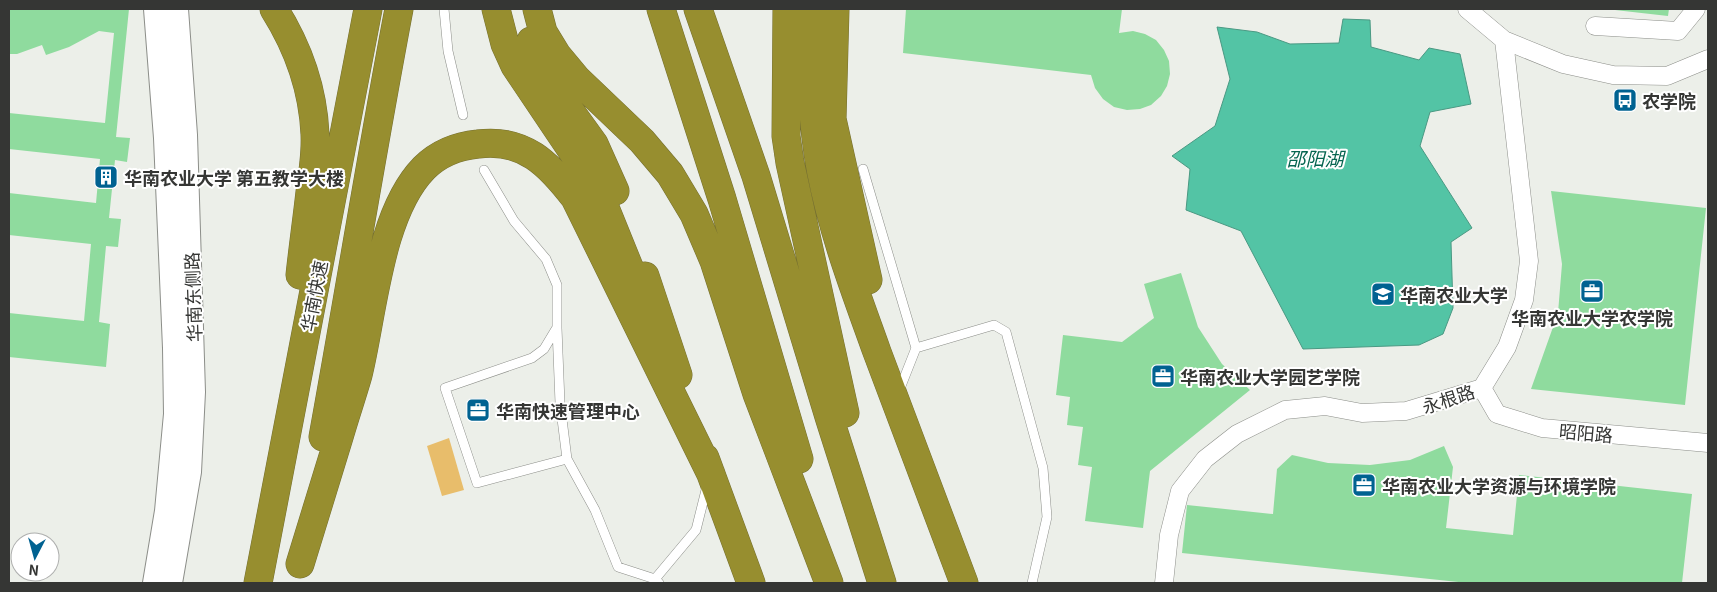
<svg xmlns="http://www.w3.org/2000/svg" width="1717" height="592" viewBox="0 0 1717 592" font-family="Georgia,'Noto Sans SC',serif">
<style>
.green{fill:#e8bd6b}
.water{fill:#53c4a5;stroke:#4a9983}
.building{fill:#8fdb9e}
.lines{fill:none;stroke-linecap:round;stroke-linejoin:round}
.service-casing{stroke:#8c8e89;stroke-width:10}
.minor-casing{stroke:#8c8e89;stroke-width:19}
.tertiary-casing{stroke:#8c8e89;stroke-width:24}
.motorway-casing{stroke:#756f31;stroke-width:29}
.service{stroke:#fff;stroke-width:9}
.minor{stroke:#fff;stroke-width:18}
.tertiary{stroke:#fff;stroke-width:22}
.motorway{stroke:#978e2f;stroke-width:28}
.labels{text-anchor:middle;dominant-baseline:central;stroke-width:4;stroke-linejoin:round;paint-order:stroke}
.poi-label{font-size:18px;font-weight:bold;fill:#353634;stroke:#fff;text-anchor:start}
.street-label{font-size:18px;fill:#353634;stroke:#fff}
.water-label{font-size:19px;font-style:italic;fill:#066550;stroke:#fff}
</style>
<rect width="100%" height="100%" fill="#ecefe9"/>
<path class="green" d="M449,438l15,52 -22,6 -15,-50z"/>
<path class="water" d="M1343,19l27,1 1,27 48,13 10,-12 31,6 11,50 -41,8 -10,34 52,82 -21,14 2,66 -10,26 -24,11 -116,4 -62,-118 -55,-21 4,-41 -18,-13 43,-30 15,-47 -13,-52 40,5 33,12 49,-1z"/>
<path class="building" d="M9,9h120l-13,128 14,1 -3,24 -12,-2 -6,58 12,1 -3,28 -12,-1 -7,76 11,2 -4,43 -97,-10v-44l75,8 7,-77 -82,-9v-42l87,10 4,-44 -91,-10v-36l96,10 9,-90 -15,-2 -30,16 -23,8 -4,-10 -25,9h-8z
M906,9h216l-3,24 14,-2 12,3 11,6 8,10 5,11 1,13 -3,12 -6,10 -10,9 -11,4 -13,1 -13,-3 -11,-8 -8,-11 -4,-13 -188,-22z
M1615,9h54l-1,7 -53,-6z
M1551,191l155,17 -21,197 -154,-16 27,-76 4,-49z
M1181,273l17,54 24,37 28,26 -100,81 -7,57 -58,-7 7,-54 -14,-2 5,-38 -16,-2 3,-28 -14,-2 7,-60 59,7 32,-24 -10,-34z
M1444,446l9,21 -7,61 67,7 6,-60 173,19 -10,89h-214l-286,-30 5,-48 86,9 4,-45 15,-14 36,8 42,2 40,-5z"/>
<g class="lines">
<g class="service-casing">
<path id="service" d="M444,9l4,42 15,64
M863,169l53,179 -17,43
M484,170l30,51 32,38 11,26v43l3,75 7,56 28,51 23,57 37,12 4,4
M556,329l-12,20 -12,9 -87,30 32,95 90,-24
M916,348l78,-23 12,7 37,136 4,49 -15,66
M655,579l41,-49 11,-44"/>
</g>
<g class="minor-casing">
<path id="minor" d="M1467,9l37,31 59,24 50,11 54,1 41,-17
M1595,26l83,5 18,-22
M1482,388l15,26 45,14 166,15
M1164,583l5,-48 11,-44 25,-32 32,-25 48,-24 40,-4 37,7 44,-2 76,-23 25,-41 17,-47 5,-39 -25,-221"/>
</g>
<g class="tertiary-casing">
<path id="tertiary" d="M154,583l12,-72 9,-97 -1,-66 -9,-210 -10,-129
M171,583l19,-111 4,-80 -8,-257 -9,-126"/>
</g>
<g class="motorway-casing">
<path id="motorway" d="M274,9c24,38 39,80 41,125 1,19 -2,39 -5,58 -3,27 -7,55 -10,83
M496,9l9,35 10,22 82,122 45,111
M537,9l6,23 14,23 20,24 65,62 28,33 24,40 20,47 43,133 72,189
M661,9l61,190 77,260
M698,9l58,167 74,244 52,163
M787,9l-1,127 4,27 55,250
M810,9c1,54 1,109 11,162 12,63 35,122 56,181 29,77 58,154 87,231
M835,9l-3,110 36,161
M531,41l6,15 31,52 26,36 21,47
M645,276l33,99
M323,437c26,-143 49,-286 76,-428
M705,458l46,125
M300,564c13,-43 26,-85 39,-127 6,-21 13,-41 19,-62 15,-61 21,-161 66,-207 14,-14 34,-22 54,-24 46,-6 71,20 97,54l136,276
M258,583l110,-574"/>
</g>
<use href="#service" class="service"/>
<use href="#minor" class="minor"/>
<use href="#tertiary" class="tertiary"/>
<use href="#motorway" class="motorway"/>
</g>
<defs>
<g id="bus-square" transform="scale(1.25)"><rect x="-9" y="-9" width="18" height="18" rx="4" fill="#006291" stroke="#fff"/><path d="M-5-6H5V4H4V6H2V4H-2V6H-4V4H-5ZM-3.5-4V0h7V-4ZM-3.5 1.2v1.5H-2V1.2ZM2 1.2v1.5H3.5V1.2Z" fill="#fff"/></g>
<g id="building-square" transform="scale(1.25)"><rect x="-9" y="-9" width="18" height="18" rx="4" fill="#006291" stroke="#fff"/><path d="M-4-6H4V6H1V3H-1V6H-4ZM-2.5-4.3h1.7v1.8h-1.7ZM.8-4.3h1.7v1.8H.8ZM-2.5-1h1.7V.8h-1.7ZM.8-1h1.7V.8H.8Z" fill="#fff"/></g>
<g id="office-square" transform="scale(1.25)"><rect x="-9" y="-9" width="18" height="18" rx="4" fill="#006291" stroke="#fff"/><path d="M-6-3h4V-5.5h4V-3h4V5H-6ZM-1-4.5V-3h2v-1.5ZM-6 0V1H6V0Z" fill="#fff"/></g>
<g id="university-square" transform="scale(1.25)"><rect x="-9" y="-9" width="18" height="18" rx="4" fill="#006291" stroke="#fff"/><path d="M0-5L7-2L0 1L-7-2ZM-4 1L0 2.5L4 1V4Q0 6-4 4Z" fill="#fff"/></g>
</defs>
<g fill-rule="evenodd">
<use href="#bus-square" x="1625" y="100"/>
<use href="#building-square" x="106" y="177"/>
<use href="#office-square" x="1592" y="291"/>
<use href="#university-square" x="1383" y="294"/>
<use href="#office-square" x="1163" y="376"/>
<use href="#office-square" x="478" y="410"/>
<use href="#office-square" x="1364" y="485"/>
</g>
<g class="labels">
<g class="poi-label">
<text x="1642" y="100">农学院</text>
<text x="124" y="177">华南农业大学 第五教学大楼</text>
<text x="1400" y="294">华南农业大学</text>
<text x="1592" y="317" text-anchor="middle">华南农业大学农学院</text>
<text x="1180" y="376">华南农业大学园艺学院</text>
<text x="496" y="410">华南快速管理中心</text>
<text x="1382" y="485">华南农业大学资源与环境学院</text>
</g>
<g class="street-label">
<text transform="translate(313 296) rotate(-79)">华南快速</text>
<text transform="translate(192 297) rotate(-92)">华南东侧路</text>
<text transform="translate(1448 398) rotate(-18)">永根路</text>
<text transform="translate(1586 432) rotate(5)">昭阳路</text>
</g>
<g class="water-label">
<text x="1315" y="157">邵阳湖</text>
</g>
</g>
<rect width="1717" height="592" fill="none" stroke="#353634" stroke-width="20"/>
<g transform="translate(35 557) rotate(186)"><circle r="24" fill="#ffffff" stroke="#aeafae"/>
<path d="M0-4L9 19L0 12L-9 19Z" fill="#006291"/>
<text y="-8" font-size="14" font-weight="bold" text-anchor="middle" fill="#353634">N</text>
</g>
</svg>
